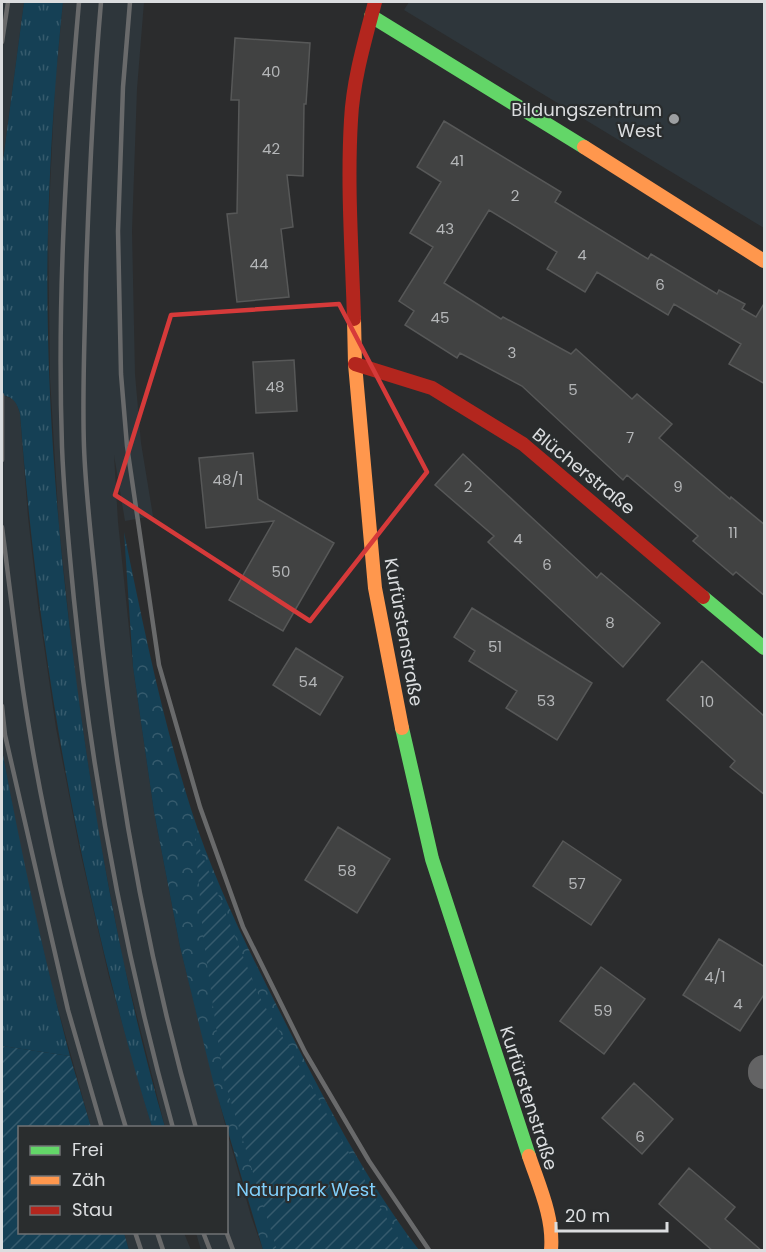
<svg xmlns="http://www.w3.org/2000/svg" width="766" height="1252" viewBox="0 0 766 1252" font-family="Poppins,sans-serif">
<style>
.built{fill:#2e363b}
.grass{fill:url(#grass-tufts)}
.park{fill:url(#park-crowns)}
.garden{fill:url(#garden-furrows)}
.building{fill:#414242;stroke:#575858;stroke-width:1.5}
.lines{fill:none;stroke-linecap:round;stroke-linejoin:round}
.street{stroke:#636364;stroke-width:32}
.fast{stroke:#63d668;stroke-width:14}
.slow{stroke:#ff974d;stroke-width:14}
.jam{stroke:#b3261e;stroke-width:14}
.rail{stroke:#696a6b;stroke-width:4.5}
.marked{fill:none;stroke:#d63a3a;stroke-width:4.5;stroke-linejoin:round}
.poi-dot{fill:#9d9fa1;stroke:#2a2d2e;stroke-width:2}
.labels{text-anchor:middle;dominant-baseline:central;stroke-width:4.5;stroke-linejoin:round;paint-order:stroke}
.number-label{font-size:15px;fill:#b4b6b8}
.poi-label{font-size:18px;fill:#dbdddf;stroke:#2a2d2e;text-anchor:end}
.street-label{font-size:18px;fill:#dbdddf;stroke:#2a2d2e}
.park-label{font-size:18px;fill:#80cffb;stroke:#2a2d2e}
</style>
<defs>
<pattern id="grass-tufts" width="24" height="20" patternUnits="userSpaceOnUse" patternTransform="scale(1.5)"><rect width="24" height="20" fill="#154055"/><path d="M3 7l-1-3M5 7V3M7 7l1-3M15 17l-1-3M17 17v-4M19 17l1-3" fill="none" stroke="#365b6d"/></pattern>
<pattern id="park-crowns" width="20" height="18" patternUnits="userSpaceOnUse" patternTransform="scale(1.5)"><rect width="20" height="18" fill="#154055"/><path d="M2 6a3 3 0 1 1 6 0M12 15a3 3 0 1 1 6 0" fill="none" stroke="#365b6d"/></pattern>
<pattern id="garden-furrows" width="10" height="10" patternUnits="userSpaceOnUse" patternTransform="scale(1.5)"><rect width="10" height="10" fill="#154055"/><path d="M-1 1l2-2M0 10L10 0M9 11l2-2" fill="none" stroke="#365b6d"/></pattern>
</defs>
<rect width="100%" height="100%" fill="#2b2c2d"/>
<path class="built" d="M2,2h22l-22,166z
M63,2h81l-7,87 -5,142 3,143 6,69 12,73 -28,5 -11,-66 4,67 15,145 21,145 26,135 46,181 -61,-1 -42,-166 -26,-136 -22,-149 -16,-149 -9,-149 -2,-147 7,-148z
M409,2h355v226l-360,-218z
M2,395l11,4 4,6 3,9 8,103 10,88 18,123 24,123 29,126 43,150h-61l-38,-136 -30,-127 -21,-115z
M226,1128l25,88 12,34h-62l-5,-17 30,-1z
M124,1233h60l7,17h-62z"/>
<path class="grass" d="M24,2h39c-8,75 -13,151 -15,228 -4,169 12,339 36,506 19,132 44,264 81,391h-13c-72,-234 -113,-468 -132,-713 -3,-11 -6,-17 -18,-19v-227z
M2,749c19,103 41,205 68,307l-68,-10z"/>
<path class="park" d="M124,532c19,93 38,186 67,277 23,72 57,140 91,207 41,81 82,162 137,234h-156l-50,-169 -33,-134 -26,-135 -21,-145z"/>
<path class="garden" d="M195,837l64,159 146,254h-128l-54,-174 -20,-141z
M2,1046l68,10 21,71 -71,1v104l104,1 5,17h-127z"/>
<path class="building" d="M235,38l75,5 -4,61h-2l-1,72 -16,-1 6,52 -12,2 8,68 -52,5 -10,-88 10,-1 2,-113h-8z
M444,121l117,71 -6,10 93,57 3,-5 66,40 2,-4 26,14 -3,5 14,8 9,-15v82l-36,-20 12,-20 -67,-40 -6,11 -71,-43 -12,20 -38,-23 10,-17 -68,-42 -45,73 57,36 2,-2 68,37 5,-5 56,50 5,-5 35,30 -13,14 71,61 1,-2 34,28v71l-29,-24 -3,3 -40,-34 5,-5 -71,-61 -4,5 -101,-94 -62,-33 -3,5 -52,-33 9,-14 -15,-10 34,-54 -23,-14 31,-51 -24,-15z
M294,360l3,51 -41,2 -3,-51z
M253,453l5,46 76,44 -51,88 -54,-31 45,-79 -68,7 -7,-70z
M463,454l134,124 4,-5 59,50 -37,44 -135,-125 6,-6 -59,-51z
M472,608l120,75 -35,57 -51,-32 11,-17 -48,-30 6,-10 -21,-14z
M296,648l47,29 -23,38 -47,-30z
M702,661l63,56v78l-35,-28 5,-6 -68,-61z
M338,827l52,32 -33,54 -52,-33z
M563,841l58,39 -30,45 -58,-39z
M719,939l46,28v26l-25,38 -57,-36z
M601,967l44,32 -41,55 -44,-33z
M634,1083l39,36 -31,35 -40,-36z
M689,1168l46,39 -10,12 37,32h-49l-54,-47z"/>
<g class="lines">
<path class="street" d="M764,1071v2"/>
<path class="fast" d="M371,16l213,131
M703,597l61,51
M402,728l30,131 97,297"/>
<path class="slow" d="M584,147l180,114
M354,319l1,45 20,224 27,140
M529,1156c10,30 25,62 22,94"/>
<path class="jam" d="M354,319c-2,-66 -7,-133 -3,-199 2,-40 14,-80 24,-118
M355,364l77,24 91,56 180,153"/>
<path class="rail" d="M79,2c-13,147 -22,297 -17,445 2,51 7,102 12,153 18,178 51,355 99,528
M101,2c-8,91 -12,182 -15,273 -1,57 -4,114 -2,172 2,53 9,106 14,159 18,176 49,351 98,522
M130,2l-7,85 -5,144 3,143 6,72 32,219 41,142 43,120 62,125 64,109 60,89
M2,42l6,-40
M2,460v-65
M2,527c9,69 16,138 28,207 22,133 57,265 96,394
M2,706l3,29 63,275 34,118
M226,1231l7,19
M135,1232l6,18
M157,1232l6,18
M203,1232l7,18"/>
</g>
<path class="marked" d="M339,304l88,168 -117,149 -195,-126 56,-180z"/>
<circle class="poi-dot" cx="674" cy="119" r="6"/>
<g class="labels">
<g class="number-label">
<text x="271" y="71">40</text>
<text x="271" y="148">42</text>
<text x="457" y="160">41</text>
<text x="515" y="195">2</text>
<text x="445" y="228">43</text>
<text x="582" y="254">4</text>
<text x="259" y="263">44</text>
<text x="660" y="284">6</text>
<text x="440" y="317">45</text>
<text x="512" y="352">3</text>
<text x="275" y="386">48</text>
<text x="573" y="389">5</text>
<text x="630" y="437">7</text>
<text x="228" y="479">48/1</text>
<text x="468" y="486">2</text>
<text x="678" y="486">9</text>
<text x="733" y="532">11</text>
<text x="518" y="538">4</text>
<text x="547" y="564">6</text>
<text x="281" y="571">50</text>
<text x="610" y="622">8</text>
<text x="495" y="646">51</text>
<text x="308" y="681">54</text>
<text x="546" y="700">53</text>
<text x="707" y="701">10</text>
<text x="347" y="870">58</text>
<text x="577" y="883">57</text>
<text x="715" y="976">4/1</text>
<text x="738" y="1003">4</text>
<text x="603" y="1010">59</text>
<text x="640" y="1136">6</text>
</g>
<g class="poi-label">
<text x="662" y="109">Bildungszentrum<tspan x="662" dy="21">West</tspan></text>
</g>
<g class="street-label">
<text transform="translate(584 471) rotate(39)">Blücherstraße</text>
<text transform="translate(404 632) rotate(80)">Kurfürstenstraße</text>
<text transform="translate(529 1098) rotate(72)">Kurfürstenstraße</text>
</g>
<g class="park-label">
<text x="306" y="1189">Naturpark West</text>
</g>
</g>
<rect width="766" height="1252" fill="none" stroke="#dbdddf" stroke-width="6"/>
<rect x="18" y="1126" width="210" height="108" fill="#2a2d2e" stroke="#717375" stroke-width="1.5"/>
<rect x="30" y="1146" width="30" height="9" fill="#63d668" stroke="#717375" stroke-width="1.5"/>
<text x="72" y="1156" font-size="18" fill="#dbdddf">Frei</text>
<rect x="30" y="1176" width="30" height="9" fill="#ff974d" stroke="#717375" stroke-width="1.5"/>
<text x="72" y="1186" font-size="18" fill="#dbdddf">Zäh</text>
<rect x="30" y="1206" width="30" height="9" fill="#b3261e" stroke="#717375" stroke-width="1.5"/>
<text x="72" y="1216" font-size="18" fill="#dbdddf">Stau</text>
<path d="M556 1222v9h111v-9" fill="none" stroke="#dbdddf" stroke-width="3"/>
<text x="565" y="1222" font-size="18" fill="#dbdddf" stroke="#2a2d2e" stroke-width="4.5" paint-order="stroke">20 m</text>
</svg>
